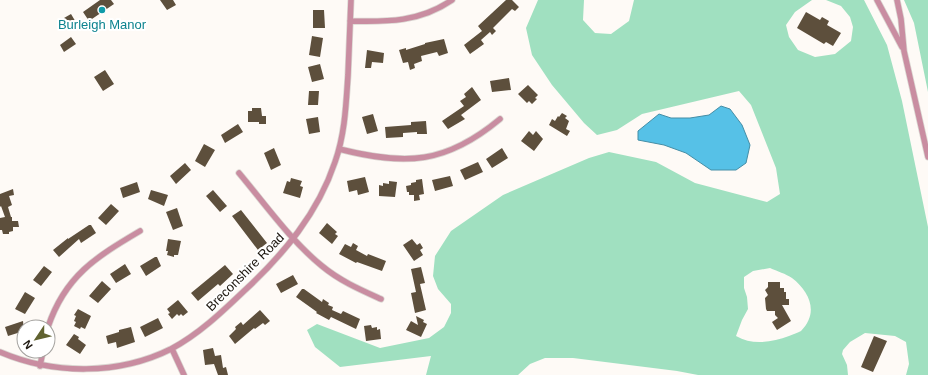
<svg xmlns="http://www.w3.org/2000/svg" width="928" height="375" viewBox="0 0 928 375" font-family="Helvetica,sans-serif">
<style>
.green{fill:#a0e0c0;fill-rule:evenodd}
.water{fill:#56c1e7;stroke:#458ea6}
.building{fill:#5d4f3c}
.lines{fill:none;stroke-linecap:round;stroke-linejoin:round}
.street-casing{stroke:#dad6d1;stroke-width:7}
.street{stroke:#c98da1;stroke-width:5.5}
.culture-dot{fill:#0f9aa8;stroke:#fff;stroke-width:1.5}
.labels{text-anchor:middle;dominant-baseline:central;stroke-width:4;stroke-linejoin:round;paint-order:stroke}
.culture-label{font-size:13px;fill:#0d838f;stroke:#fff}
.street-label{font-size:13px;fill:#1c160e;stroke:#fff}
</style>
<rect width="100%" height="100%" fill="#fefaf6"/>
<path class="green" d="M538,0h46l-1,20 12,13 16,1 18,-13 5,-21h178l-17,12 -9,13 3,12 9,13 17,7 20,-3 16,-13 2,-14 -3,-10 -9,-11 -15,-6h38l23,45 15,56 26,126v148h-22l3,-11 -3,-22 -11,-6 -30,-3 -15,9 -7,8 -1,4 5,11 1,10h-150l-21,-4 -104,-13h-28l-15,6 -12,11h-92l5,-19 -91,11 -25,-20 -8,-17 10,-6 63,24 49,-10 15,-11 7,-14v-9l-13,-15 -5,-13 2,-20 16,-25 52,-36 86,-37 20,-6 47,10 39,21 72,19 13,-8 -4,-26 -25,-63 -12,-14 -97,23 -25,16 -20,5 -13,-12 -32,-38 -20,-30 -6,-27zM770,268c7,3 16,6 22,10 18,14 27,35 9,53 -3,2 -8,3 -12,5 -17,6 -36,10 -53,0l6,-16 6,-11 -1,-12 -3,-9v-11l9,-6z
M904,0h24v92l-14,-69z"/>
<path class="water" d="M721,106l9,3 12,16 8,20 -4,18 -10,7h-25l-25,-17 -22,-8 -26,-5v-9l21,-17 12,4h19l19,-3z"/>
<path class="building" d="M100,0h11l3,4 -25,17 -6,-9z
M160,0h13l3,5 -9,5z
M506,0h6l7,7 -4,4 -3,-2 -19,19 3,3 -4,4 -2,-3 -9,8 3,4 -14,10 -6,-9 18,-14 -4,-5z
M313,10h11l1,18h-12z
M806,12l14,8 2,-3 7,4 -2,4 14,8 -8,13 -7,-4 -2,2 -27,-16z
M71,14l6,10 -7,4 -6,-10z
M312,36l11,2 -3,19 -11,-2z
M71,37l5,7 -12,8 -4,-7z
M444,39l4,14 -9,3 -2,-4 -16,4 1,5 -8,3 1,4 -5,2 -2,-8 -5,1 -4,-13 7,-2v2l19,-6v-1z
M367,50l17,3 -1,10 -11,-1 -1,6h-6z
M320,64l4,15 -12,3 -4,-15z
M105,70l9,14 -11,7 -9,-14z
M509,78l2,12 -19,2 -2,-11z
M528,85l10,10 -3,3 2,1 -5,5 -3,-3 -2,2 -9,-9z
M472,87l9,13 -20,15 4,4 -17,10 -6,-8 22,-15 -4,-5 6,-4 -2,-3z
M309,91h10l-1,14h-10z
M252,108h9l1,8h4v8h-7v-2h-11v-11h4z
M562,113l5,3 -2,2 4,3 -3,8 4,2 -3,5 -18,-11 3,-6 3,2 3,-5 1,1z
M373,114l5,17 -11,3 -5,-17z
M318,117l2,15 -11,2 -3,-15z
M426,121l1,13h-10v-2l-14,1v4l-17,1 -1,-11 26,-2v-3z
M238,124l5,8 -18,11 -4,-8z
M529,131l4,4 3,-4 7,8 -9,12 -13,-10z
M204,144l11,6 -10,17 -10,-6z
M274,148l7,17 -10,5 -7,-17z
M502,148l6,10 -16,10 -6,-9z
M478,162l5,10 -18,8 -5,-10z
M185,163l6,7 -15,14 -6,-8z
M450,176l3,10 -18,5 -3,-11z
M365,177l4,15 -11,3 -1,-5 -8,2 -2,-11z
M291,178l11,3 -2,5 3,1 -3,11 -17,-5 4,-12 3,1z
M422,179l2,15 -5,1 1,5 -6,1v-6h-5v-3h-2l-1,-6 5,-1v-2l5,-1v-2z
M389,181l8,1 -2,15 -16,-1v-11l4,1v-3l6,1z
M137,182l3,10 -17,6 -3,-10z
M13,189l1,6 -5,1 3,9 -4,2 3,10h1v4h6l1,6h-6v4l-4,1v2h-6l-1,-4h-2v-12l5,-1 -4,-11 -1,1v-13z
M151,190l17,5 -4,11 -16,-7z
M213,190l14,16 -7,6 -14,-16z
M111,204l8,7 -13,14 -8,-7z
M177,208l6,18 -10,4 -7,-18z
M241,210l26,33 -9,7 -26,-34z
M327,223l10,9 -2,2 3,2 -6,8 -13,-11z
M89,225h2l5,8 -15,10 -2,-4 -20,18 -6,-7 15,-12v1z
M168,239l13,2 -3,14h-4v2l-7,-2 1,-4h-2z
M412,239l5,6 3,-2 3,5 -3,2 3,5 -9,6 -11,-16z
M353,243l5,3 -2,4 11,6 1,-2 18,7 -4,10 -25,-9 -1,1 -17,-9 6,-10 6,3z
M155,257h2l4,9 -15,10 -6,-10z
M125,264l6,10 -15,9 -6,-9z
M225,265l8,9 -13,12 -2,-2 -20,17 -7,-8z
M44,266l8,6 -11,14 -8,-6z
M421,267l4,16 -5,1 6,26 -11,3 -4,-20 5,-1 -5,-23z
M293,275l5,9 -17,9 -5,-9z
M102,281l9,8 -13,14 -9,-7z
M768,282h12v6h4v4h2v7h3v6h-7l9,16 -14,9 -5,-8 6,-4 -3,-3v-4h-8l-1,-2 -1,-11 3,-3 -3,-5 3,-3z
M302,289h2l18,13 1,-3 6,4 -1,2 5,2 -1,3 9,4 2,-3 17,8 -4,10 -25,-12 -2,3 -13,-7 1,-1 -21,-15z
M25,292l10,6 -10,16 -10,-5z
M178,300l10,12 -5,4 -2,-2 -2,2 -2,-2 -5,5 -4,-5 2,-1 -3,-4z
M78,309l13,7 -6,13 -4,-2 -1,2 -6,-3 2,-4 -2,-1 2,-5 -2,-1z
M260,310l10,11 -5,4 -2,-2 -8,6 -1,-1 -19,16 -6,-8 7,-7 -1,-2 6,-5 2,3z
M416,316l8,4 -1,2 4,2 -6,13 -15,-7 5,-9 7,4z
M158,318l5,10 -18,9 -5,-10z
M23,321l1,10 -16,5 -3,-9z
M371,325l1,3 5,-1v3l3,-1 1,10 -15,2 -2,-15z
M131,327l4,15 -18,6 -1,-6 -8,2 -2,-8 13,-4v-2z
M74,334l5,3 -1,2 8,6 -6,9 -14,-9z
M874,336l13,5 -14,31 -12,-5z
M213,348l2,8 6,-1 2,13 3,-1 2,8h-10l-4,-11 -9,1 -2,-15z"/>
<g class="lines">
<g class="street-casing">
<path id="street" d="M877,0l25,47
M897,0l4,19 3,32 24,106
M350,21c38,1 70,1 102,-21
M339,149c67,17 107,15 161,-30
M239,173c26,31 52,68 83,93 18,15 39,24 59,33
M48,327c17,-51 48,-70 92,-96
M172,349l12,26
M0,352c54,23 119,23 171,-3 28,-15 51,-37 73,-58 40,-37 74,-78 91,-129 10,-28 11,-57 13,-87 1,-25 2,-50 3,-75
M40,366l3,-15"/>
</g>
<use href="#street" class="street"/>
</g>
<circle class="culture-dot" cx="102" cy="10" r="4"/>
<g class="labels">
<g class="culture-label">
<text x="102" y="24">Burleigh Manor</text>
</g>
<g class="street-label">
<text transform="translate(245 272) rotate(-45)">Breconshire Road</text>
</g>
</g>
<g transform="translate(36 339) rotate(235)"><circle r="19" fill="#ffffff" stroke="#a4a29f"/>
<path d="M0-3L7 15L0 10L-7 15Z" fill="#606230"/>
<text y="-6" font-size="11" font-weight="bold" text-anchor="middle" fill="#1c160e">N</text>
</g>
</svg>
